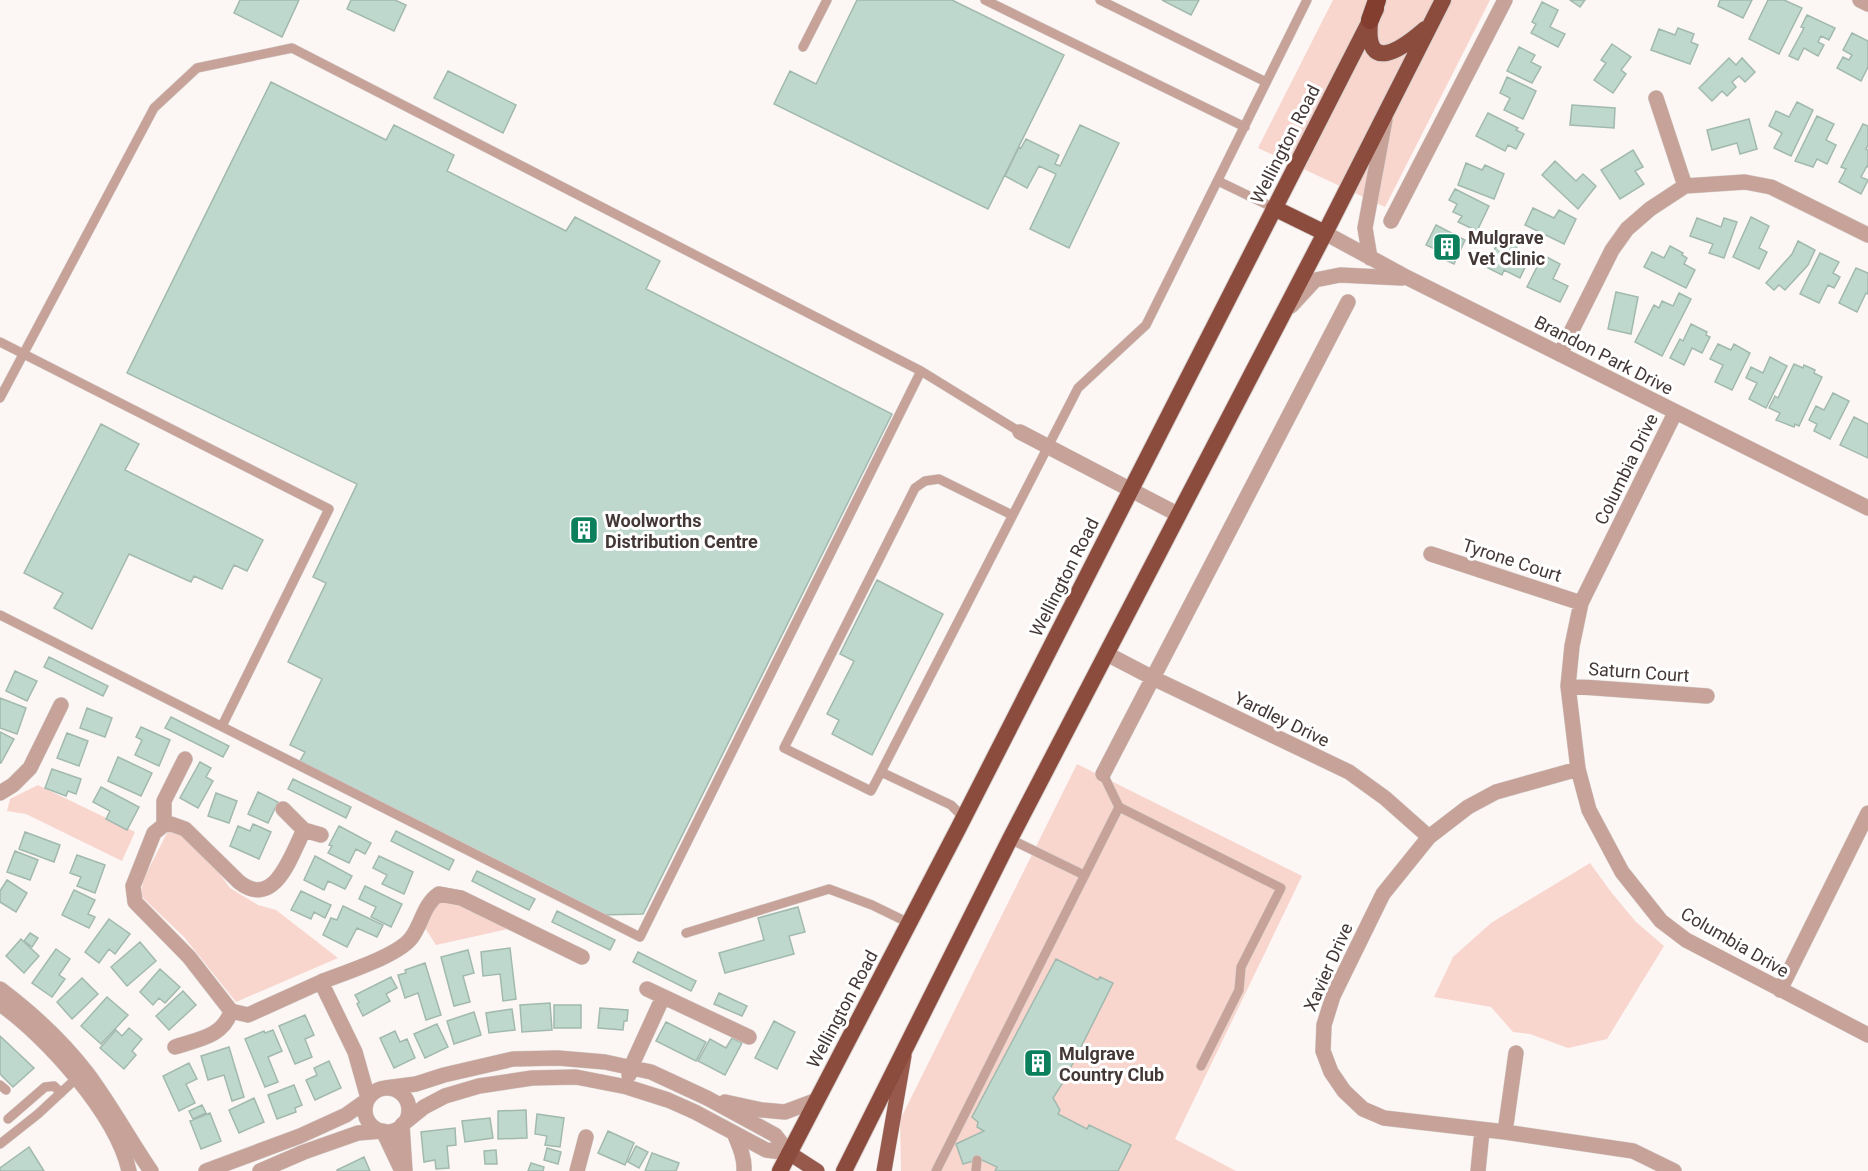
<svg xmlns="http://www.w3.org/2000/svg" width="1868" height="1171" viewBox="0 0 1868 1171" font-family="Roboto,sans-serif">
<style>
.green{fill:#f8d6ce}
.building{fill:#bfd8cd;stroke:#a1b9ae;stroke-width:1.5}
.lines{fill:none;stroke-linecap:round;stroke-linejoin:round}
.service-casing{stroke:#d7d1cf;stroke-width:10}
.minor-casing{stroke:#d7d1cf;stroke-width:16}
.tertiary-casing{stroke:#d7d1cf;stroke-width:16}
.primary-casing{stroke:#d7d1cf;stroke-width:16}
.trunk-casing{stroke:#d7d1cf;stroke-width:18}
.motorway-casing{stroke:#d7d1cf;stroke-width:20}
.service{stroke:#c6a299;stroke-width:9}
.minor{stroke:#c6a299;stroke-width:15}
.tertiary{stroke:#c6a299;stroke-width:15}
.primary{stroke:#96594b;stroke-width:15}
.trunk{stroke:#8c4c3d;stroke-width:16}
.motorway{stroke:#833e2f;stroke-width:18}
.labels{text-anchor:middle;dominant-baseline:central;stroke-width:6;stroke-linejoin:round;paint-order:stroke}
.street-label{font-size:18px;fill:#433836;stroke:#fff}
.poi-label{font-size:18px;font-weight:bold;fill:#433836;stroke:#fff;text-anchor:start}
</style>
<rect width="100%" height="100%" fill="#fcf7f5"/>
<path class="green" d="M1333,0h157l-105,207 -127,-59z
M1077,764l225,112 -127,263 61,32h-335l-1,-51z
M38,785l97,47 -13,29 -96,-47 -19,-3 3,-12z
M177,828l17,11 36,49 28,17 18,5 62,48 -102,44 -52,-65 -43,-41 2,-16 24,-47z
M1590,863l21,29 25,30 28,24 -57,93 -39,9 -38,-14 -17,-2 -22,-25 -57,-10 19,-40 38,-34z
M447,900l61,29 -72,16 -11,-17c6,-12 8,-25 22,-28z"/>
<path class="building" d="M240,0h59l-17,37 -48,-24z
M351,0h44l11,5 -12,26 -47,-22z
M857,0h95l112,55 -76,154 -214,-105 16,-33 26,13z
M1162,0h37l-8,15z
M1570,0h15l-5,7z
M1720,0h32l-9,18 -25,-12z
M1768,0h16l18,8 -23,46 -30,-15z
M1542,2l16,8 -8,17 15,7 -7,13 -27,-14 5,-9 -4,-2z
M1807,15l28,13 -6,12 -8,-4 -3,6 6,3 -6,11 -14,-8 -6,12 -9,-4 15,-28 -3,-1z
M1678,28l16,6 -3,8 7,3 -8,19 -39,-14 8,-21 16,6z
M1852,33l16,8v26l-7,14 -24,-13 6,-11 6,3 3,-5 -9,-5z
M1612,44l19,13 -10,13 5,4 -13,19 -19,-13 12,-17 -5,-3z
M1519,47l16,8 -4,7 10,5 -9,16 -25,-12z
M1729,58l7,7 6,-7 13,14 -10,10 -6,-6 -7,6 4,5 -9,9 -5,-5 -10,10 -13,-13z
M448,71l68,34 -13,28 -69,-35z
M1507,77l29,14 -13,28 -19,-9 6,-12 -10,-5z
M271,82l115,58 8,-15 60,30 -7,16 119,60 9,-14 85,44 -14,28 246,125 -249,500 -43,1 -300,-154 5,-9 -15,-7 32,-66 -34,-17 38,-79 -13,-6 44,-93 -230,-111z
M1797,102l16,8 -22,46 -17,-8 8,-15 -13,-7 7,-15 13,6z
M1572,105l43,3 -1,20 -44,-3z
M1488,113l30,15 -2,2 8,4 -8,15 -8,-4 -3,6 -29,-15z
M1817,116l17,8 -8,16 10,5 -9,19 -10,-5 -4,8 -18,-6z
M1749,119l8,30 -17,5 -3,-11 -25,7 -5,-20z
M1863,124l5,2v19l-2,4 2,1v17l-1,-1 -6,11 7,3 -7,14 -22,-12 7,-13 -5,-2z
M1080,125l39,18 -50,105 -39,-19 26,-55 -17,-8 -12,22 -22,-12 14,-29 2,1 5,-9 33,16 -4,9 5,2z
M1633,150l10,17 -8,4 9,13 -24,15 -19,-29z
M1555,161l21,20 7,-7 13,12 -18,23 -36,-34z
M1466,163l16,7 3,-5 19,9 -10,25 -36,-14z
M1455,189l34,17 -12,25 -19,-9 4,-6 -9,-4 4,-8 -8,-4z
M1533,208l21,10 5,-8 17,9 -12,25 -39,-19z
M1751,217l18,9 -10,22 8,4 -8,17 -26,-12z
M1697,218l24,9 3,-9 13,4 -13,36 -15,-5 4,-9 -23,-8z
M1436,225l29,15 -11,24 -19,-9 2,-5 -11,-5z
M1503,232l17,9 -8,15 15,7 -7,15 -16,-8 -2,5 -16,-8z
M1798,241l17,9 -7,15 -23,25 -6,-5 -5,5 -8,-7 26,-29z
M1670,246l13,7 -1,2 5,3 -3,6 11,6 -9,18 -42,-21 8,-15 12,6z
M1820,253l19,9 -6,11 7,4 -6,11 -6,-3 -9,18 -19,-9z
M1543,255l17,9 -7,15 15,7 -8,16 -33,-15z
M1856,268l12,5v21l-2,-1 -9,19 -18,-9z
M1616,292l22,5 -7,37 -23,-5z
M1679,293l12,6 -29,57 -27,-14 19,-37 5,3 3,-7 11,5z
M1691,324l16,8 -1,3 4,2 -8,16 -10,-5 -8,17 -14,-7 10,-19 3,2z
M1718,344l13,6 3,-6 16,9 -18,37 -17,-8 8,-17 -13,-6z
M1770,357l17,9 -21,42 -17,-9 8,-16 -11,-5 5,-11 12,6z
M1794,364l9,4 1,-3 11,5 -1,3 8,4 -23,49 -4,-2 -1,3 -18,-7 4,-7 -11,-5 6,-12 3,2z
M1833,393l16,8 -19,38 -16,-8 3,-7 -8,-4 7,-14 8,4z
M1854,417l14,7v34l-28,-13z
M101,424l38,20 -14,26 138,70 -16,31 -13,-6 -12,24 -28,-13 -3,6 -62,-28 -37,75 -38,-21 9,-15 -39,-20z
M877,580l66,34 -71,141 -40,-21 7,-14 -12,-6 27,-53 -14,-7z
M49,657l59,29 -5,10 -59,-29z
M15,671l22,10 -10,20 -21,-10z
M0,698l26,10 -9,26 -17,-6z
M87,708l25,10 -7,19 -25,-9z
M171,717l58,29 -6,11 -58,-29z
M141,727l29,13 -11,26 -24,-11 7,-15 -6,-3z
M0,732l14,7 -13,24h-1z
M67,733l21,8 -9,25 -22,-8z
M118,757l34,16 -11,23 -33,-15z
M200,762l11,6 -5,9 7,4 -15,27 -18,-10z
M52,769l29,10 -5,15 -8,-3 -2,5 -21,-8z
M293,779l58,28 -5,11 -58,-29z
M101,787l38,20 -12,23 -21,-11 4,-8 -17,-9z
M258,792l20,10 -10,21 -20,-9z
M216,793l21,8 -8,22 -21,-7z
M253,824l18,8 -12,27 -29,-13 8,-20 12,5z
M339,826l32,17 -6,11 -9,-5 -7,14 -21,-10 4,-7 -3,-1z
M396,831l58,29 -5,10 -58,-29z
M25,832l35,13 -6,17 -35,-13z
M15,851l23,9 -8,20 -23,-8z
M77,855l28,10 -10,28 -18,-7 4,-9 -11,-4z
M315,856l37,20 -7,13 -17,-8 -4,9 -20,-10z
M379,856l34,16 -9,22 -22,-10 5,-9 -14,-7z
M477,871l58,28 -6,11 -57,-29z
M7,880l20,13 -11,19 -16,-10v-11z
M365,886l37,18 -11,23 -20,-10 5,-10 -17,-8z
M74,890l21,10 -7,14 7,3 -6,11 -27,-13z
M301,891l30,14 -6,13 -11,-6 -3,7 -20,-9z
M343,906l40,19 -6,12 -20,-9 -10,19 -24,-12 8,-17 6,2z
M798,907l7,25 -16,4 5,18 -69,19 -6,-20 45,-13 -6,-22z
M557,911l58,29 -5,10 -58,-28z
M109,919l21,15 -15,20 -6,-5 -10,14 -14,-11z
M30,933l8,5 -6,9 -8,-6z
M21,939l18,17 -15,17 -18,-17z
M140,942l16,19 -29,25 -16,-19z
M510,948l6,51 -13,2 -3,-27 -17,2 -2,-24z
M56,949l14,10 -11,16 6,4 -13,18 -20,-14z
M468,950l6,23 -11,3 7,26 -16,4 -13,-49z
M638,952l58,29 -5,10 -58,-29z
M1056,959l42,21 2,-3 13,6 -49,98 -11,17 7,12 -2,4 29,15 2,-4 42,20 -13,26h-123l2,-4 -17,-8 -17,5 -7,-20 28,-13 -7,-4 1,-5 -6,-5z
M425,963l16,52 -15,5 -8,-27 -13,5 -7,-23 8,-2 -1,-3z
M160,969l20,18 -15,16 -6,-5 -6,7 -13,-13z
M391,977l6,11 -11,6 4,7 -27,15 -6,-12 2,-2 -4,-7z
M82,978l16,16 -26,25 -15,-17z
M183,991l13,14 -27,25 -13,-14z
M719,993l28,13 -5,10 -28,-12z
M107,997l21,18 -27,29 -20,-18z
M550,1003l2,27 -30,2 -2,-27z
M554,1005h27v23h-27z
M600,1008l28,2 -1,11h-3l-1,9 -25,-2z
M512,1009l3,21 -26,3 -3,-20z
M474,1012l7,23 -27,9 -7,-23z
M305,1015l9,20 -9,4 7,18 -17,7 -16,-38z
M774,1021l21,11 -18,37 -22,-11z
M666,1022l40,20 -10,19 -40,-20z
M437,1024l11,23 -23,11 -11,-24z
M129,1028l13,11 -10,12 4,4 -12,14 -24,-21 16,-18 6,6z
M273,1030l9,21 -14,6 10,25 -13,5 -20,-48 19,-8 1,2z
M395,1031l5,11 7,-3 8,19 -21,10 -14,-30z
M0,1036l34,32 -21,19 -13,-13z
M732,1038l10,5 -17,32 -27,-14 12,-22 16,9z
M229,1047l15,50 -12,4 -8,-26 -16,5 -7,-24z
M329,1061l12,27 -26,12 -9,-20 11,-5 -3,-7z
M189,1063l8,16 -11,5 9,19 -16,8 -16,-35z
M294,1085l8,20 -7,3 1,4 -19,7 -9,-24z
M254,1098l10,24 -25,11 -10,-23z
M202,1105l4,8 -13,6 -4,-8z
M526,1110l1,28 -29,1v-28z
M210,1113l11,28 -20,8 -11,-28z
M537,1114l27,4 -4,29 -15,-2 2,-9 -12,-2z
M490,1118l3,20 -28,4 -3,-21z
M455,1128l1,17 -9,1 2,22 -13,1 -1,-9 -11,2 -3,-30z
M608,1131l26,12 -9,22 -27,-12z
M636,1146l12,6 -9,16 -11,-6z
M29,1147l15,24h-44v-3z
M547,1148l14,4 -3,12 -14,-4z
M496,1150l1,14h-12l-1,-13z
M652,1153l27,10 -3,8h-31z
M364,1157l6,14h-33v-1z
M531,1163l13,4 -1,4h-15z"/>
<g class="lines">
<g class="service-casing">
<path id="service" d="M985,0l260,127
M1100,0l166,82
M803,47l24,-47
M1218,181l56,27
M0,342l329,167 -107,217
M0,398l154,-290 43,-40 95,-20 629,323 99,61
M0,615l640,322 281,-566
M881,772l197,-384 68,-63 161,-325
M1103,774l16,33
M964,818l-13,-13 -70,-33 -10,19 -87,-43 131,-260 10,-7 14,-2 73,36
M1010,839l74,36
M686,933l143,-44 43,16 37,18
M0,1085l6,5
M8,1119l37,-32 9,-1 7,7
M0,1144l38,-30 42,-39
M936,1171l183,-364 162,81 -40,79 -2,23 -38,76
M976,1171l1,-11"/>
</g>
<g class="minor-casing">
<path id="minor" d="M1860,0l8,4
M1656,98l29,88
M1391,221l114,-221
M1560,354l52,-104 15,-21 23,-20 35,-23 60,-4 26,5 97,48
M1675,413l-94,190 -9,43 -4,40 10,83 11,41 33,62 39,49 25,19 182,95
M1020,432l159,83
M1431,554l150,49
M1107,654l46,24 196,94 36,26 44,39
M1568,686l139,10
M1578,769l-82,23 -28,15 -39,30 -46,57 -50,102 -9,29 -1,26 8,21 13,19 19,18 21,9 121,14 128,19 41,20
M1103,774l245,-472
M0,793l13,-8 17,-17 31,-63
M283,809l21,21 17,5
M164,825v-24l21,-42
M304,830c-13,25 -29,80 -65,52l-54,-53 -14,-5 -7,1 -10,8 -21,53 2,16 54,55 42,54 17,4 73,-33 34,70 13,46
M321,982c22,-9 78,-26 91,-45 10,-14 12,-33 27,-43l22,4 121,59
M0,989c32,24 63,53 87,84 24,32 42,66 64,98
M647,989l102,48
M1780,990l88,-177
M0,1004c46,32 117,111 129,167
M175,1047c23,-8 48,-10 56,-36
M629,1075l2,-8 32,-70
M385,1088l31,-4 28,-9 69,-16 45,-1 47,4 46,10 56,26 68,37 14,18
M365 1110a22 22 0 1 1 44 0a22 22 0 1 1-44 0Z
M725,1102l37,8 23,2 32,-12
M403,1124l21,-17 21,-11 34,-10 53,-8 44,-1 51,10 41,13 27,12 71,38 23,3
M402,1125l3,46
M383,1131l19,40
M1505,1132l11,-79
M734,1133c5,12 11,25 10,38
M206,1171l94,-35 46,-21 21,-15
M260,1171l44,-19 54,-19 24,-2
M577,1171l9,-34
M1478,1171l4,-40"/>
</g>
<g class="tertiary-casing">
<path id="tertiary" d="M1325,233l83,45 460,230
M1370,258l-5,-30 20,-108
M1291,306l24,-26 25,-5 62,3"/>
</g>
<g class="primary-casing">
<path id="primary" d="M789,1153l28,18
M884,1171l20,-115"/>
</g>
<g class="trunk-casing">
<path id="trunk" d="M1370,22c-5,53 32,27 55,7
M1274,208l51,25
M780,1171l179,-344 417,-818
M844,1171l166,-332 315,-606 118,-233"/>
</g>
<g class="motorway-casing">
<path id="motorway" d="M1370,20l7,-20"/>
</g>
<use href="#service" class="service"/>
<use href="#minor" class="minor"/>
<use href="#tertiary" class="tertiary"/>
<use href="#primary" class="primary"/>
<use href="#trunk" class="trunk"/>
<use href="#motorway" class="motorway"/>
</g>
<defs>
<g id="building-square" transform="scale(1.5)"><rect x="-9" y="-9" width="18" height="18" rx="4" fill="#0c805d" stroke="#fff"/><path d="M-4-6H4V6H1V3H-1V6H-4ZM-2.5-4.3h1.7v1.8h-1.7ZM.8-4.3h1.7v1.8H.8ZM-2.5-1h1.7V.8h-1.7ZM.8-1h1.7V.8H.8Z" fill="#fff"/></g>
</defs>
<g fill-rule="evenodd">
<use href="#building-square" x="1447" y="247"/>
<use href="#building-square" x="584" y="530"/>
<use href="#building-square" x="1038" y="1063"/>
</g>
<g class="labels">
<g class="street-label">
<text transform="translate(1285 144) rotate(-63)">Wellington Road</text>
<text transform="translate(1604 355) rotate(27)">Brandon Park Drive</text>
<text transform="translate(1626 469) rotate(-64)">Columbia Drive</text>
<text transform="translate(1512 560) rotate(18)">Tyrone Court</text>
<text transform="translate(1064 577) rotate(-63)">Wellington Road</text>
<text transform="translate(1639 672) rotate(4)">Saturn Court</text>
<text transform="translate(1282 719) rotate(26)">Yardley Drive</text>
<text transform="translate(1735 942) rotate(30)">Columbia Drive</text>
<text transform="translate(1328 967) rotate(-66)">Xavier Drive</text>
<text transform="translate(842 1009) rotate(-62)">Wellington Road</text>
</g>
<g class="poi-label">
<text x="1468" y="237">Mulgrave<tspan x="1468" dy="21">Vet Clinic</tspan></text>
<text x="605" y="520">Woolworths<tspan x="605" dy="21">Distribution Centre</tspan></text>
<text x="1059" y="1053">Mulgrave<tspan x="1059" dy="21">Country Club</tspan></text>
</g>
</g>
</svg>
